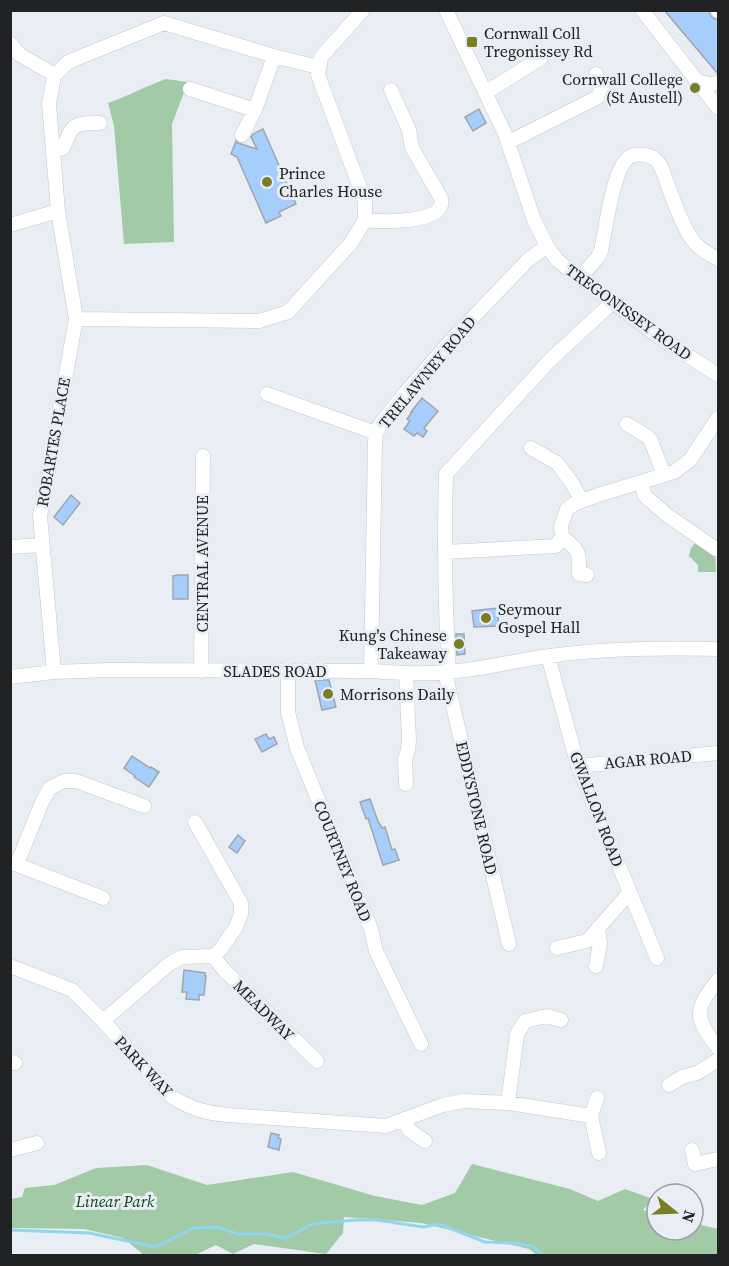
<svg xmlns="http://www.w3.org/2000/svg" width="729" height="1266" viewBox="0 0 729 1266" font-family="'Source Serif 4',serif">
<style>
.green{fill:#a3caa7}
.lines{fill:none;stroke-linecap:round;stroke-linejoin:round}
.stream{stroke:#91d5ef;stroke-width:3}
.building{fill:#a6cefc;stroke:#a0a5ac;stroke-width:1.5}
.minor-casing{stroke:#c2c7ce;stroke-width:15}
.minor{stroke:#fff;stroke-width:14}
.poi-dot{fill:#797d26;stroke:#e9eef5;stroke-width:2}
.labels{text-anchor:middle;dominant-baseline:central;stroke-width:6;stroke-linejoin:round;paint-order:stroke}
.poi-label{font-size:16px;fill:#202224;stroke:#e9eef5;text-anchor:start}
.street-label{font-size:16px;fill:#202224;stroke:#e9eef5}
.park-label{font-size:16px;font-style:italic;fill:#073e16;stroke:#e9eef5}
</style>
<rect width="100%" height="100%" fill="#e9eef5"/>
<path class="green" d="M166,79l22,3 -16,42 2,118 -50,2 -10,-118 -6,-23c20,-7 38,-17 58,-24z
M696,542l19,9 1,21h-18v-7l-9,-9 2,-8z
M472,1164l98,25 28,12 27,-12 28,10 -10,11 14,4v16h36v-7l25,6v26h-181l-8,-6 -108,-26 -77,-6 -1,16 -17,21 -72,-10 -21,10 -17,-9 -21,10h-51l-21,-17 -39,-9 -73,-1v-29l11,-2 3,-9 29,-3 42,-17 51,-3 60,20 86,-13 82,24 47,9 33,-12z"/>
<g class="lines">
<path class="stream" d="M10,1230l79,3 67,14 38,-19 22,-1 22,7h27l21,4 26,-14 44,-4h21l46,7 16,-3 46,18 28,1 19,3 12,10"/>
</g>
<path class="building" d="M664,10h45l1,5 3,3 5,2v54z
M479,109l7,14 -13,8 -8,-14z
M263,129l33,75 -17,8 2,4 -15,7 -29,-66 -6,-3 5,-13 2,2 19,6 -6,-12 2,-3z
M422,398l16,13 -14,17 3,3 -4,6 -6,-4 -3,3 -10,-7 6,-8 -3,-2 5,-7h-1z
M71,495l9,8 -17,22 -9,-8z
M179,575h9v24h-15v-23z
M497,608l2,18 -25,1 -2,-16z
M456,634h8l1,20 -8,1z
M315,680h14l7,27 -14,3z
M266,734l3,5 5,-2 3,7 -15,8 -7,-13z
M132,756l18,12 1,-1 8,5 -10,15 -15,-10 1,-1 -11,-8z
M370,799l9,25h1l2,4 3,-1 7,23 3,-1 4,11 -16,5 -15,-47 -2,1 -6,-17z
M238,835l7,6 -8,12 -8,-6z
M184,970l21,3v3h1l-2,19h-5v5l-13,-1 1,-7h-5z
M271,1133l8,2 -1,3 3,1 -2,11 -11,-3z"/>
<g class="lines">
<g class="minor-casing">
<path id="minor" d="M446,10l59,124 29,86 13,26 10,14 23,18 79,59 59,38
M642,10l76,98
M718,10v1
M10,43l10,12 35,20
M699,82l11,2 8,-1
M190,89l65,21
M485,93l56,-35
M242,135l13,-25 19,-54
M509,142l89,-45 4,-8 -6,-15
M53,152l10,-4c10,-25 11,-25 37,-25
M365,220c16,2 67,3 75,-13 2,-3 2,-5 1,-9l-29,-50 -3,-18 -18,-40
M10,225l48,-14
M580,278l18,-21 3,-6c4,-20 12,-80 26,-92 4,-5 12,-5 18,-4 9,1 13,6 17,14 7,19 20,60 33,74 6,7 15,12 23,16
M76,319l183,2 29,-9 63,-69 14,-23v-19l-47,-126 3,-18 42,-47
M267,394l109,39
M627,424l21,13 3,4 13,34
M531,448l26,15 15,20 10,18
M641,482l4,14 22,19 49,34h2
M562,537c17,12 18,17 17,37l8,1
M10,547l32,-2
M445,552l111,-6 6,-9 -1,-11 6,-17 7,-5 24,-9 76,-23 16,-12 28,-42
M548,656l30,110 79,192
M201,671l2,-215
M371,671l4,-229 1,-9 5,-10 25,-31 49,-56 73,-76 19,-14
M54,672l-14,-156 36,-197 -18,-108 -9,-107 5,-28 14,-14 96,-39 110,33 44,11
M288,672v40l9,36 74,181 5,22 45,93
M445,672l64,272
M449,672c-4,-66 -5,-132 -3,-198l104,-114 63,-58
M10,677l44,-5 54,-2 263,1c29,2 59,4 87,0 31,-3 60,-11 91,-15 56,-8 113,-8 169,-7
M578,766l140,-13
M406,784l-1,-25 3,-9 1,-10 -3,-67
M10,862l93,36
M17,864l25,-62 8,-14 14,-7h12l68,25
M557,948l30,-7 43,-49
M213,956l11,14 93,91
M10,966l62,24 31,31 69,76c20,12 33,16 56,18l158,11 57,-21 21,-4 44,2 83,13 8,37
M596,966l4,-23 -2,-15
M718,980c-24,30 -24,37 0,68
M103,1021l66,-57 13,-7 31,-1 8,-7 15,-22 5,-13v-11l-46,-81
M10,1061l5,2
M669,1085l13,-8 15,-4 21,-13
M508,1103l9,-69 8,-13 22,-5 14,4
M591,1116l6,-18
M404,1119l5,11 16,11
M10,1150l27,-7
M692,1150l3,14 23,-5"/>
</g>
<use href="#minor" class="minor"/>
</g>
<g class="poi-dot">
<rect x="466" y="36" width="12" height="12" rx="3"/>
<circle cx="695" cy="88" r="6"/>
<circle cx="267" cy="182" r="6"/>
<circle cx="486" cy="618" r="6"/>
<circle cx="459" cy="644" r="6"/>
<circle cx="328" cy="694" r="6"/>
</g>
<g class="labels">
<g class="poi-label">
<text x="484" y="33">Cornwall Coll<tspan x="484" dy="18">Tregonissey Rd</tspan></text>
<text x="683" y="79" text-anchor="end">Cornwall College<tspan x="683" dy="18">(St Austell)</tspan></text>
<text x="279" y="173">Prince<tspan x="279" dy="18">Charles House</tspan></text>
<text x="498" y="609">Seymour<tspan x="498" dy="18">Gospel Hall</tspan></text>
<text x="447" y="635" text-anchor="end">Kung's Chinese<tspan x="447" dy="18">Takeaway</tspan></text>
<text x="340" y="694">Morrisons Daily</text>
</g>
<g class="street-label">
<text transform="translate(629 312) rotate(36)">TREGONISSEY ROAD</text>
<text transform="translate(427 372) rotate(-50)">TRELAWNEY ROAD</text>
<text transform="translate(53 442) rotate(-80)">ROBARTES PLACE</text>
<text transform="translate(202 564) rotate(-90)">CENTRAL AVENUE</text>
<text x="275" y="671">SLADES ROAD</text>
<text transform="translate(648 759) rotate(-5)">AGAR ROAD</text>
<text transform="translate(477 808) rotate(77)">EDDYSTONE ROAD</text>
<text transform="translate(597 809) rotate(69)">GWALLON ROAD</text>
<text transform="translate(343 861) rotate(68)">COURTNEY ROAD</text>
<text transform="translate(264 1010) rotate(45)">MEADWAY</text>
<text transform="translate(144 1066) rotate(47)">PARK WAY</text>
</g>
<g class="park-label">
<text x="115" y="1201">Linear Park</text>
</g>
</g>
<rect width="729" height="1266" fill="none" stroke="#202224" stroke-width="24"/>
<g transform="translate(675 1212) rotate(108)"><circle r="28" fill="#e9eef5" stroke="#999ca1" stroke-width="1.5"/>
<path d="M0-4.5L10 22L0 15L-10 22Z" fill="#797d26"/>
<text y="-9" font-size="16" font-weight="bold" text-anchor="middle" fill="#202224">N</text>
</g>
</svg>
